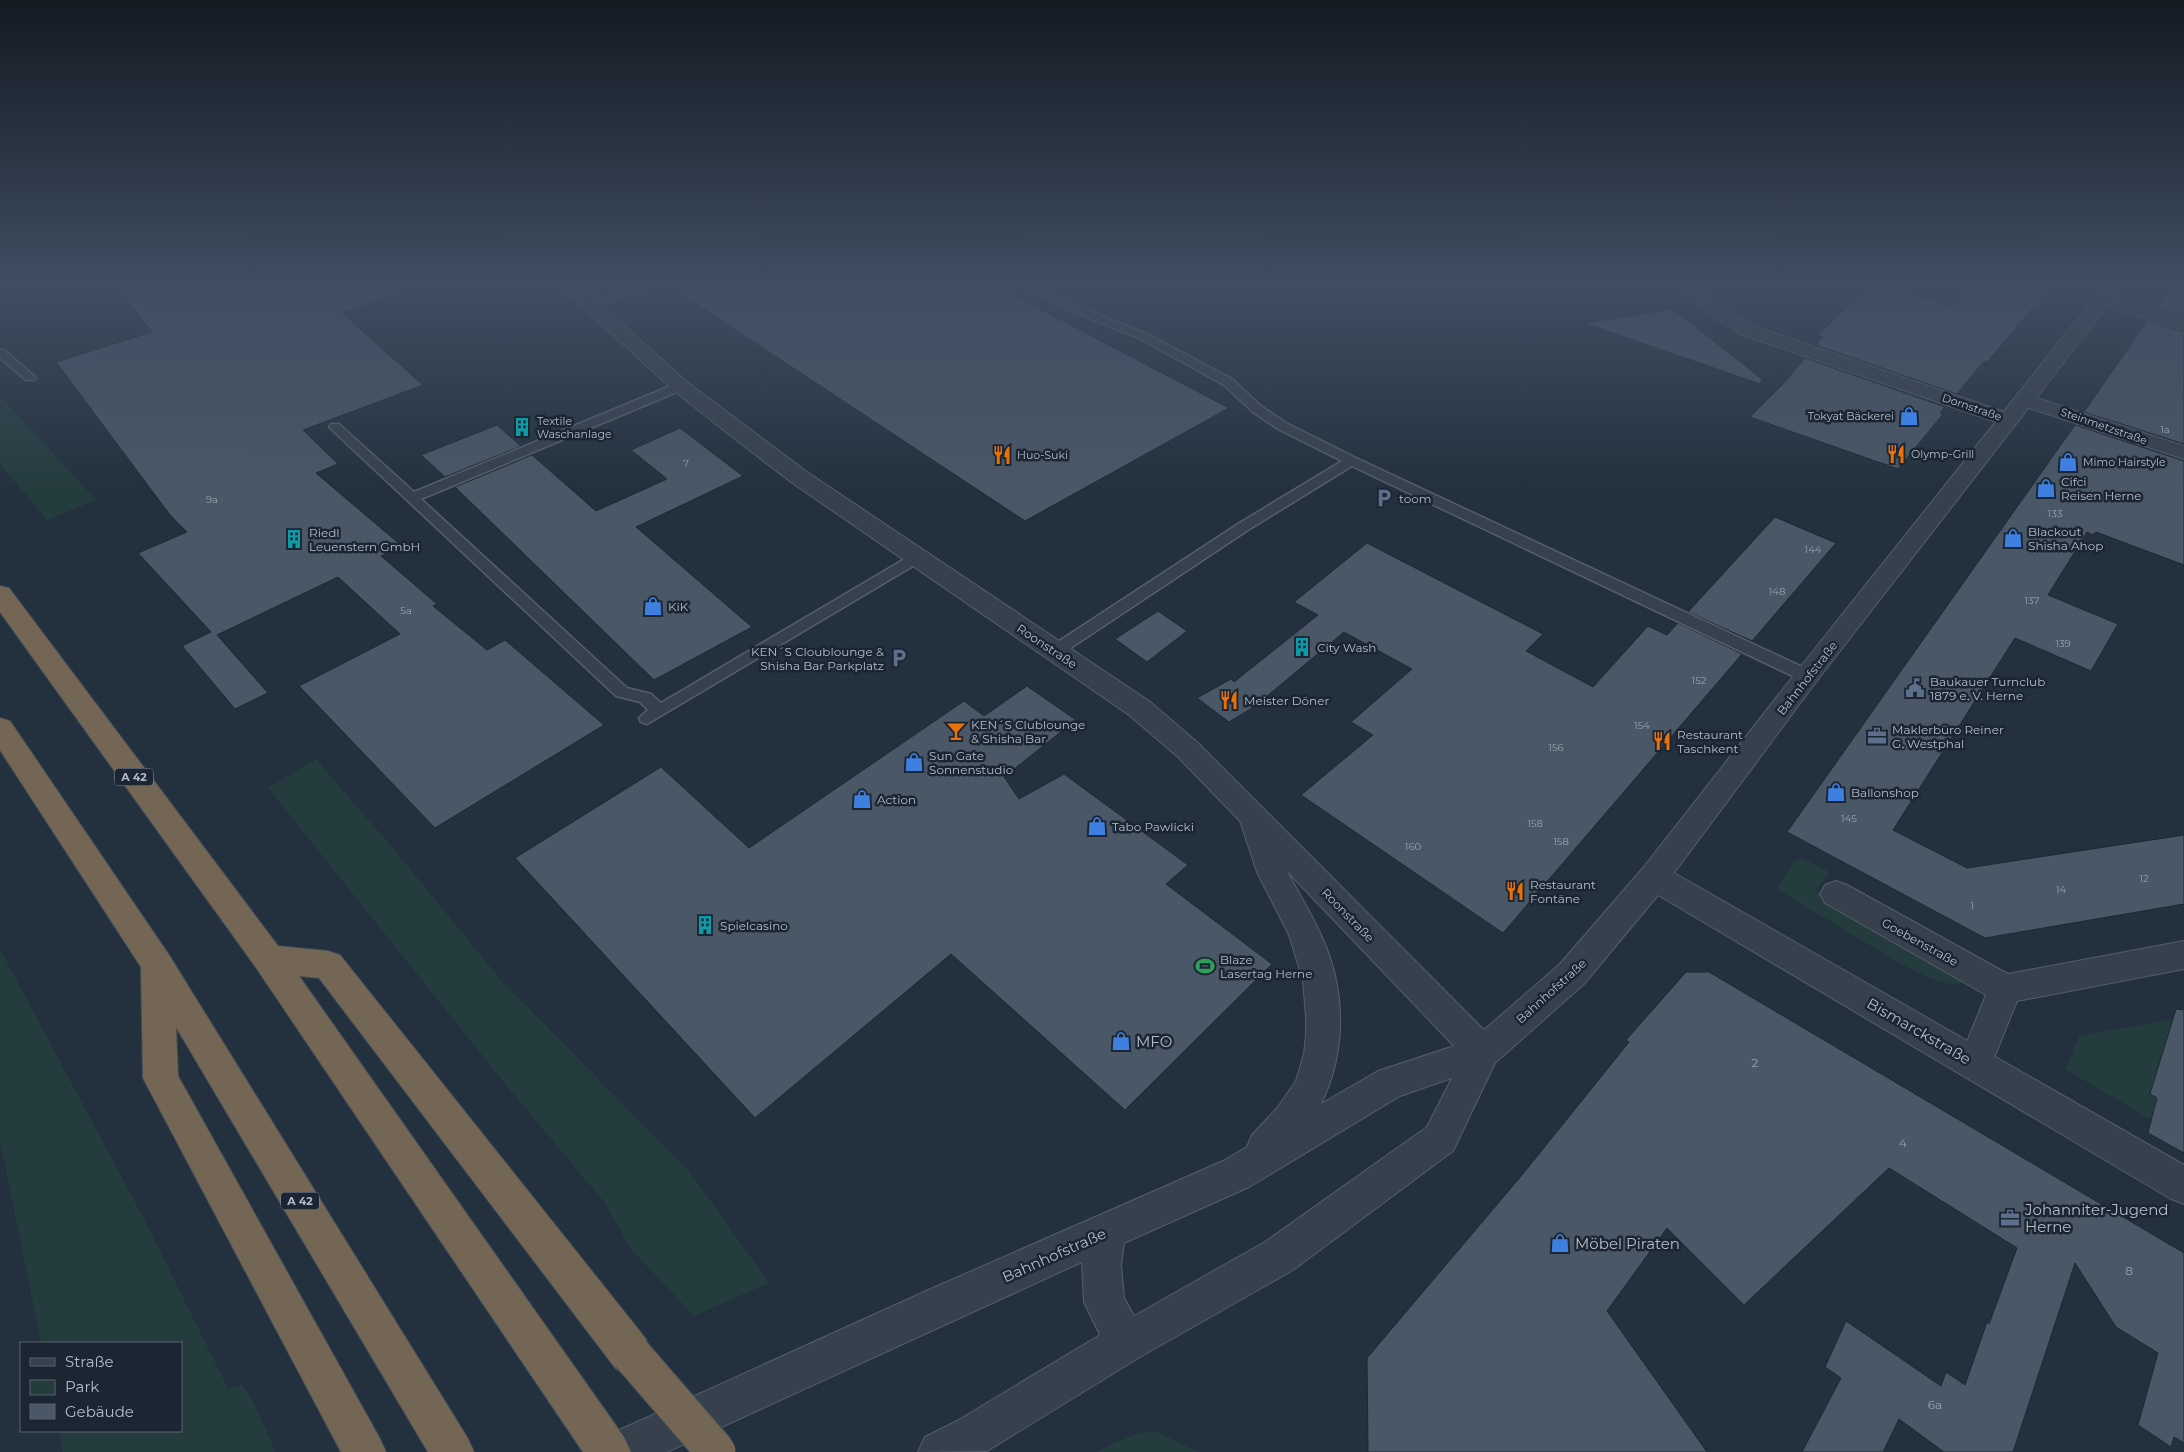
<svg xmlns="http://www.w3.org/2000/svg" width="2184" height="1452" viewBox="0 0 2184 1452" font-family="Montserrat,sans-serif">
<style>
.green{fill:#253c3e}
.building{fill:#495766;stroke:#1e2834}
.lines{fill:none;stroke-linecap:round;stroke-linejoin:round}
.service-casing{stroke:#555f6b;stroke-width:3}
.minor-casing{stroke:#555f6b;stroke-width:2}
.tertiary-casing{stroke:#555f6b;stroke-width:2}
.motorway-casing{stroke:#424c58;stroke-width:2}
.service{fill:#37414d;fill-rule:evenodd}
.minor{fill:#37414d;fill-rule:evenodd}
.tertiary{fill:#37414d;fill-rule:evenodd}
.motorway{fill:#736654;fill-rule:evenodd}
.motorway-bridge-casing{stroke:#424c58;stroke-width:41;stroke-linecap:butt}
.motorway-bridge{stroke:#736654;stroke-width:39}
.labels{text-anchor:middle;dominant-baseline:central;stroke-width:5;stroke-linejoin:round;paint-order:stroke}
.number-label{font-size:10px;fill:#98a3b0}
.far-street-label{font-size:11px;fill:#b3bcc8;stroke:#1c2632}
.far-poi-label{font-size:11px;fill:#b3bcc8;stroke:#1c2632;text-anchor:start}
.shield{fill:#1c2632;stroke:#868f9b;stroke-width:1}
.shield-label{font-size:11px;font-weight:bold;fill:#b3bcc8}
.poi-label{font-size:12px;fill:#b3bcc8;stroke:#1c2632;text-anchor:start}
.street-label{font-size:12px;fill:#b3bcc8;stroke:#1c2632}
.near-number-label{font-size:12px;fill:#98a3b0}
.near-street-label{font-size:15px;fill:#b3bcc8;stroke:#1c2632}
.near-poi-label{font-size:15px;fill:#b3bcc8;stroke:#1c2632;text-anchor:start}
</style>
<rect width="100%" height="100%" fill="#23303d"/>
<path class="green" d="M0,396l96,104 -49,20 -47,-56z
M316,759l86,100 99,121 188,191 80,112 -75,33 -63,-67 -26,-46 -95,-113 -242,-302z
M1802,858l28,14 -15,19 138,81 8,7 1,3 -3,3c-30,0 -83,-37 -110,-52 -24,-15 -48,-29 -72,-44l17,-28z
M0,949l142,266 86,173 14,-3 10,14 24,53h-213l-4,-21h122v-88h-140l-41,-203z
M2184,1017l-32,103 -87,-51 14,-33z
M1156,1431l42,21h-101c20,-11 37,-19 59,-21z"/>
<path class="building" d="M118,288h282l1,5 -59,20 81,72 -120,45 35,34 -22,9 86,73 -21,10 56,48 -4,2 54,44 18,-10 99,85 -169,103 -136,-142 101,-52 -62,-57 -121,58 51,58 -33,16 -53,-63 29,-14 -73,-79 49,-21 -17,-17 -114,-153 96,-30z
M672,288h328l229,120 -204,113z
M1868,288h26l59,18 18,-18h79l-63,74 -3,-1 -27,33 -141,-49 7,-8 -6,-2z
M2171,288h13v28l-28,-8z
M1673,309l89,70 -2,5 -176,-61z
M2147,321l37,11v112l-100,-32z
M1805,358l140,49 -5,6 3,1 -45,55 -148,-52 34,-34z
M497,425l24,21 -76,31 -24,-22z
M2075,425l109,36v104l-88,-33 -3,3 -6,-3 -39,63 70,29 -27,47 -76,-33 -122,192 74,38 217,-33v69l-199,34 -198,-106z
M680,428l63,48 -107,51 116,100 -98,53 -199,-193 77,-32 64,56 71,-32 -36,-29z
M1775,517l61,26 -84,98 -64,-29z
M1367,543l176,91 -17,17 67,36 55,-61 19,9 11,-12 64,31 -239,279 -202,-138 72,-60 -22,-13 61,-53 -68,-37 -90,75 -25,15 -32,-24 34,-19 3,3 84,-67 -24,-13z
M1158,611l29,20 -40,31 -32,-23z
M1027,686l49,34 -72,57 15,22 45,-25 124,91 -22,19 106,80 -147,146 -174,-156 -196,164 -240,-260 146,-91 88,81 215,-147 20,15z
M1686,972h23l475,281v190l-10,-6 -3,10 -33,-22 20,-72 -42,-26 -41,-64 -62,189h-69l-45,-33 -16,33h-81l39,-74 -16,-11 21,-46 95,65 5,-14 19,13 22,-63 2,2 28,-76 -128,-80 -145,137 -77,-77 -60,83 100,141h-339l-1,-94 155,-183 107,-133 -3,-2z
M2176,1009l8,1v143l-36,-20 9,-35 -7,-4z"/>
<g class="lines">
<g class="service-casing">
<path id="service" d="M632,287h16l-54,21h-8l-1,-2 1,-2z
M1024,287h14l27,14 82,33 85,45 29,27 25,17 70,35 457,214 2,4 -2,4 -6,1 -6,-1 -449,-214 -104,64 -188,125h-10l-3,-4 3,-4 188,-123 104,-63 -64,-32 -25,-17 -29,-27 -85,-47 -82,-33z
M0,349l4,1 30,26 2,2 -2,2h-8l-26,-22z
M680,382l6,4 -2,3 -263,110 206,189 24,6 10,9 252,-149h10l2,3 -2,3 -276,164 -6,-2 -2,-4 9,-8 -8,-8 -24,-6 -287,-269 2,-3h8l75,68z"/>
</g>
<g class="minor-casing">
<path id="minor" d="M1681,287h20l13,14 40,25 262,90 3,4 -3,4 -7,2 -7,-2 -262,-90 -38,-25z
M2103,295l81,23v12l-87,-26 -3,-4 3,-4z
M2024,394l160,52v13l-167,-55 -3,-4 3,-4z
M1836,881l11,4 161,89 176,-33v28l-167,32 -30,74 -12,5 -12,-5 -5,-11 28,-69 -161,-92 -5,-9 5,-9z"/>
</g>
<g class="tertiary-casing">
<path id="tertiary" d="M561,287h20l106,95 120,90 342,229 49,42 286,287 76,-66 83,-96 155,-198 305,-383h19l-306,395 -142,191 510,292v39l-13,-5 -513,-304 -74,89 -89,79 -42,88 -160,119 -153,87 -153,94 -69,1 7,-15 32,-16 143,-86 -16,-33 -2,-40 -415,190h-70l7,-15 320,-145 299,-131 24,-14 5,-12 26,-28 18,-26 8,-27 2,-19v-18l-3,-37 -14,-45 -32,-63 -17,-51 -62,-64 -49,-42 -338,-233 -56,-43 -62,-49zM1287,871l167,175 -76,25 -57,33c26,-53 25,-115 0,-169 -10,-22 -23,-43 -34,-64zM1452,1078l-25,49 -162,115 -131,74 -10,-18 -3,-33 3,-22 125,-56 151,-91z"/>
</g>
<g class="motorway-casing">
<path id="motorway" d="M0,586l9,2 269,358 50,5 12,4 306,384 6,15 -6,15 -15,6 -15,-6 -297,-391 -20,-2 325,461 7,15h-48l-326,-483 -257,-357z
M0,718l10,3 159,234 298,482 7,15h-46l-252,-425 2,49 201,361 7,15h-45l-198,-374 -2,-111 -141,-217z"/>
</g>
<use href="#service" class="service"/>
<use href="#minor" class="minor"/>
<use href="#tertiary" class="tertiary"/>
<use href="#motorway" class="motorway"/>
<g class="motorway-bridge-casing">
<path id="motorway-bridge" d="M631,1354l85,98"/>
</g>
<use href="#motorway-bridge" class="motorway-bridge"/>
</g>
<linearGradient id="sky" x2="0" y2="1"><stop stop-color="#131a22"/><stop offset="0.58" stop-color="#3f4e62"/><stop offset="1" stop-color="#3f4e62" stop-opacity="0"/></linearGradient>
<rect width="2184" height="491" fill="url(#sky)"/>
<defs>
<g id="shop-bare" transform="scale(1.5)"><path d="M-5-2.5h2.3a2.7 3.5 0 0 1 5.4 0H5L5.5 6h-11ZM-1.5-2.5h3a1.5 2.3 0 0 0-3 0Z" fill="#3f7fe0" stroke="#1c2632" stroke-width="2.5" paint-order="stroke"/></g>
<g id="building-bare" transform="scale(1.5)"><path d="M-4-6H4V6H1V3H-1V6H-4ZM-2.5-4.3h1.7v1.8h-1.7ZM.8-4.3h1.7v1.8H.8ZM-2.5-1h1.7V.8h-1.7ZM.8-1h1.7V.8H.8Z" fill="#0f9aa8" stroke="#1c2632" stroke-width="2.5" paint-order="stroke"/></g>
<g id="restaurant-bare" transform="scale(1.5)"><path d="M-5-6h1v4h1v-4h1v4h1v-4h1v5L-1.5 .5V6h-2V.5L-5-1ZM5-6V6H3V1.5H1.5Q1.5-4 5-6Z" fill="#e8710a" stroke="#1c2632" stroke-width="2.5" paint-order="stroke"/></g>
<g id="parking-bare" transform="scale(1.5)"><path d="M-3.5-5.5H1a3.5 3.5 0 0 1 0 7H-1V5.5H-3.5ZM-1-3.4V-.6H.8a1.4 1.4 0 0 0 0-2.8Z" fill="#5c6f8a" stroke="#1c2632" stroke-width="2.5" paint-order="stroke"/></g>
<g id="civic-bare" transform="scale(1.5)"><path d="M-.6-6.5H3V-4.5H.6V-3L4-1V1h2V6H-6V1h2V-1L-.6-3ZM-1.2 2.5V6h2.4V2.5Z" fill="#5c6f8a" stroke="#1c2632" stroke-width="2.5" paint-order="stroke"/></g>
<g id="bar-bare" transform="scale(1.5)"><path d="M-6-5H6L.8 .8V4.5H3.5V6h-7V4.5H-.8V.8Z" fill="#e8710a" stroke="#1c2632" stroke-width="2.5" paint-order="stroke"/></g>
<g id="office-bare" transform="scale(1.5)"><path d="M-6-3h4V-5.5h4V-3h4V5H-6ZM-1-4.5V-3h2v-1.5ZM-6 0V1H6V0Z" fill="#5c6f8a" stroke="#1c2632" stroke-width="2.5" paint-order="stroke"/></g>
<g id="stadium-bare" transform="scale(1.5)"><path d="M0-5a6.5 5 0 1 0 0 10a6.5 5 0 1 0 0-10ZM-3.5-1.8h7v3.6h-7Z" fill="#2e9e5b" stroke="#1c2632" stroke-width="2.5" paint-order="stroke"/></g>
</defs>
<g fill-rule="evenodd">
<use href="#shop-bare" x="1909" y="416"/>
<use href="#building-bare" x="522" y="427"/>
<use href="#restaurant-bare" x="1896" y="454"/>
<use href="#restaurant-bare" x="1002" y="455"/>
<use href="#shop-bare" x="2068" y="462"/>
<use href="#shop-bare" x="2046" y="488"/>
<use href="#parking-bare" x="1384" y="498"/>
<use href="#shop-bare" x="2013" y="538"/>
<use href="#building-bare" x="294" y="539"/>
<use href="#shop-bare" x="653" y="606"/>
<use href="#building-bare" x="1302" y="647"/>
<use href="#parking-bare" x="899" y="658"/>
<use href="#civic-bare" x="1915" y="688"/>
<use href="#restaurant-bare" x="1229" y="700"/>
<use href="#bar-bare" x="956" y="731"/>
<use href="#office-bare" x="1877" y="736"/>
<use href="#restaurant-bare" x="1662" y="741"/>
<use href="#shop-bare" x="914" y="762"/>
<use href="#shop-bare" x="1836" y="792"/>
<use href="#shop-bare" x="862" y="799"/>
<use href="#shop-bare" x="1097" y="826"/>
<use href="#restaurant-bare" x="1515" y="891"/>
<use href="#building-bare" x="705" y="925"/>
<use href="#stadium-bare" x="1205" y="966"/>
<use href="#shop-bare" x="1121" y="1041"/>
<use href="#office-bare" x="2010" y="1218"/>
<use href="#shop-bare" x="1560" y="1243"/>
</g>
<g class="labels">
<g class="number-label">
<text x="2165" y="429">1a</text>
<text x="686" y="463">7</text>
<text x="212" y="499">9a</text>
<text x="2055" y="513">133</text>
<text x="1813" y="549">144</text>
<text x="1777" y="591">148</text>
<text x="2032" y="600">137</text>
<text x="406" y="610">5a</text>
<text x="2063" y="643">139</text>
<text x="1699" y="680">152</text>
<text x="1642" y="725">154</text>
<text x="1556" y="747">156</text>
<text x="1849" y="818">145</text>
<text x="1535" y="823">158</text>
<text x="1561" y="841">158</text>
<text x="1413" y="846">160</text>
<text x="2144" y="878">12</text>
<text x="2061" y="889">14</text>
<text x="1972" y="905">1</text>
</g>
<g class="far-street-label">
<text transform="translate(1972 407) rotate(19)">Dornstraße</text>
<text transform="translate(2104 426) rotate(19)">Steinmetzstraße</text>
</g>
<g class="far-poi-label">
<text x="1894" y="416" text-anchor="end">Tokyat Bäckerei</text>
<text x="537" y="421">Textile<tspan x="537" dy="13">Waschanlage</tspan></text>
<text x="1911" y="454">Olymp-Grill</text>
<text x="1017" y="455">Huo-Suki</text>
<text x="2083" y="462">Mimo Hairstyle</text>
</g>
<g class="shield">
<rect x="115" y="768.5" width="38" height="17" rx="4"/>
<rect x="281" y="1192.5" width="38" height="17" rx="4"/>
</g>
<g class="shield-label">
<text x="134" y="777">A 42</text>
<text x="300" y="1201">A 42</text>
</g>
<g class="poi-label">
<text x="2061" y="481">Cifci<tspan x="2061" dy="14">Reisen Herne</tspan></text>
<text x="1399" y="498">toom</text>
<text x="2028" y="531">Blackout<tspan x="2028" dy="14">Shisha Ahop</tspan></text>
<text x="309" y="532">Riedl<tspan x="309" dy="14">Leuenstern GmbH</tspan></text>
<text x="668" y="606">KiK</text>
<text x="1317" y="647">City Wash</text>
<text x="884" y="651" text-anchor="end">KEN´S Cloublounge &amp;<tspan x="884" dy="14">Shisha Bar Parkplatz</tspan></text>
<text x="1930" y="681">Baukauer Turnclub<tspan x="1930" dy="14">1879 e. V. Herne</tspan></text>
<text x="1244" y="700">Meister Döner</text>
<text x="971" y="724">KEN´S Clublounge<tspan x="971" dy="14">&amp; Shisha Bar</tspan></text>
<text x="1892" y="729">Maklerbüro Reiner<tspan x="1892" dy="14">G. Westphal</tspan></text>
<text x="1677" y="734">Restaurant<tspan x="1677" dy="14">Taschkent</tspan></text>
<text x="929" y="755">Sun Gate<tspan x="929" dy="14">Sonnenstudio</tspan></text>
<text x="1851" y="792">Ballonshop</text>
<text x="877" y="799">Action</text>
<text x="1112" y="826">Tabo Pawlicki</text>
<text x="1530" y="884">Restaurant<tspan x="1530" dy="14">Fontäne</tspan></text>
<text x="720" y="925">Spielcasino</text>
<text x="1220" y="959">Blaze<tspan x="1220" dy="14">Lasertag Herne</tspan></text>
</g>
<g class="street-label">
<text transform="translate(1047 646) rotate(34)">Roonstraße</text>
<text transform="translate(1807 678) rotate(-52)">Bahnhofstraße</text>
<text transform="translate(1348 915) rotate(46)">Roonstraße</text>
<text transform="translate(1920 942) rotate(29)">Goebenstraße</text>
<text transform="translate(1551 991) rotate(-42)">Bahnhofstraße</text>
</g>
<g class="near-number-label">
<text x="1755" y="1062">2</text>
<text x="1903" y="1142">4</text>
<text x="2129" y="1270">8</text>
<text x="1935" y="1404">6a</text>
</g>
<g class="near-street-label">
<text transform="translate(1919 1031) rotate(30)">Bismarckstraße</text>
<text transform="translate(1054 1255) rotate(-24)">Bahnhofstraße</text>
</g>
<g class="near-poi-label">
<text x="1136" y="1041">MFO</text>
<text x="2025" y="1209">Johanniter-Jugend<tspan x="2025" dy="17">Herne</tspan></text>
<text x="1575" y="1243">Möbel Piraten</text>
</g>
</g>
<rect x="20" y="1342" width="162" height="90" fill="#1c2632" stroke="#58626e"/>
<rect x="30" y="1358" width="25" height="8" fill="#37414d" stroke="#58626e"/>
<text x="65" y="1367" font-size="15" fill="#b3bcc8">Straße</text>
<rect x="30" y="1380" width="25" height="15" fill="#253c3e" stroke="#58626e"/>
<text x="65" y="1392" font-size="15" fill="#b3bcc8">Park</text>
<rect x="30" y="1404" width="25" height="15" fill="#495766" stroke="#58626e"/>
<text x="65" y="1417" font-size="15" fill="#b3bcc8">Gebäude</text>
</svg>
